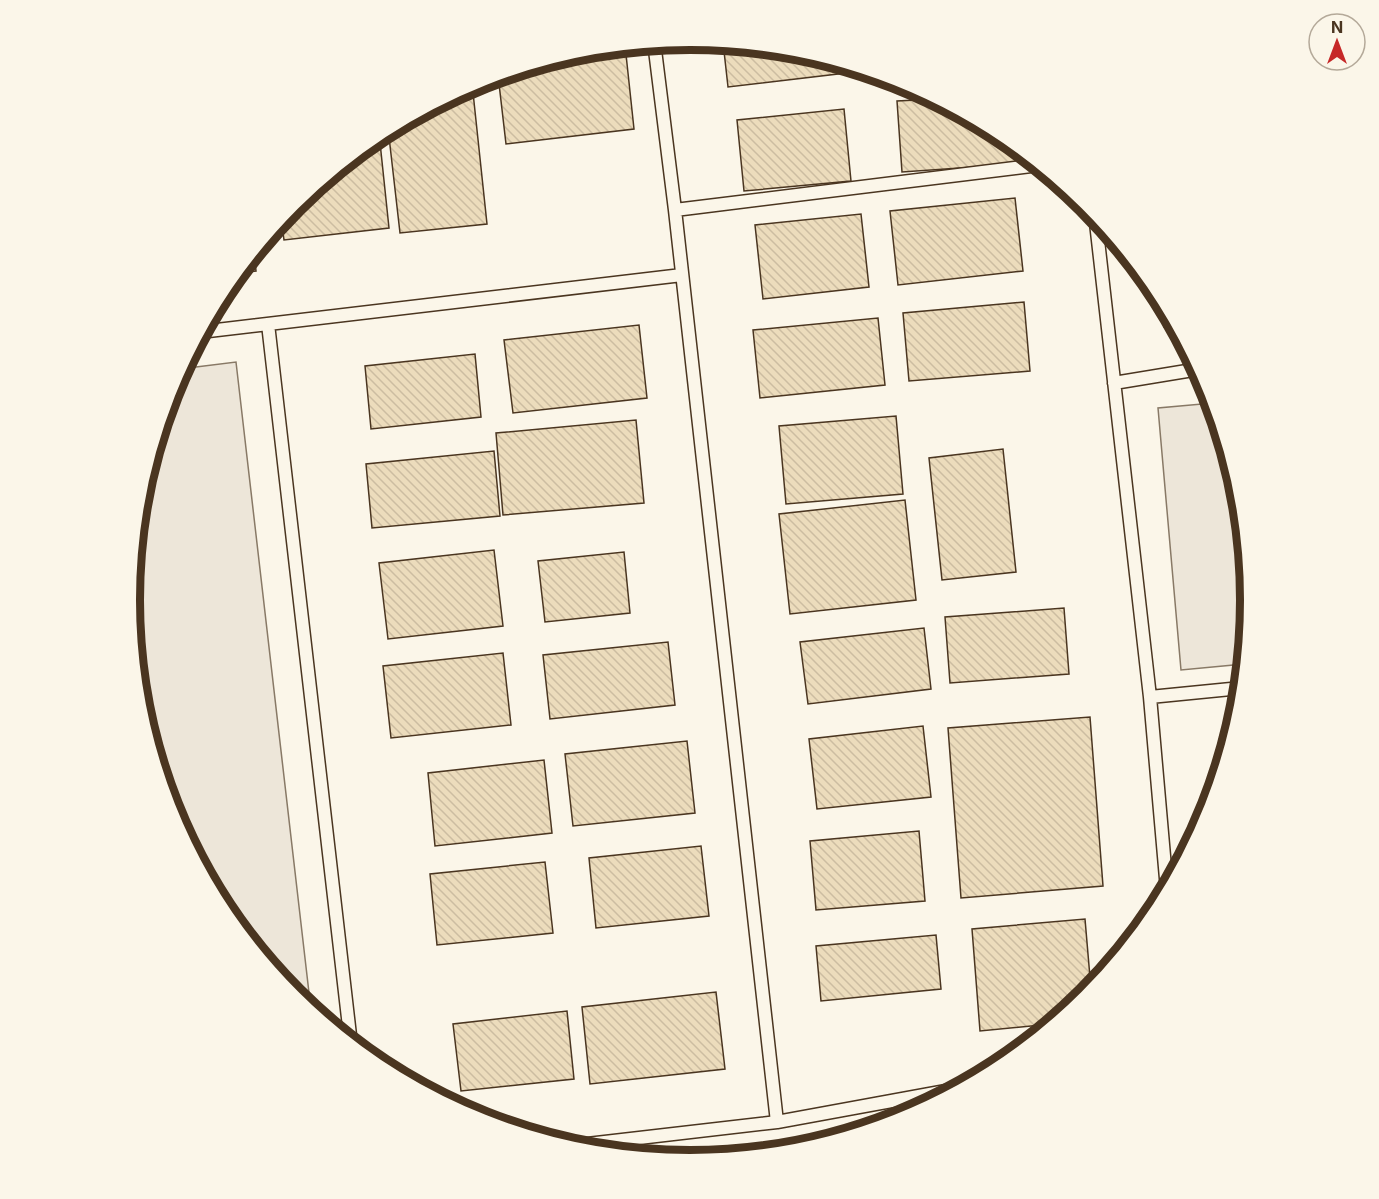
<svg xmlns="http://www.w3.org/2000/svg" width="1379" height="1199" viewBox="0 0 1379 1199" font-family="Inter,sans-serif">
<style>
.green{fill:#ede6d9;stroke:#887966;stroke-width:1.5}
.building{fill:url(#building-back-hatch);stroke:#4a3520;stroke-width:1.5}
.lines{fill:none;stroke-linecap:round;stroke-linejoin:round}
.service-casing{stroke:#4a3520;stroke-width:15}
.service{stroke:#fbf6e9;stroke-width:12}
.rim{fill:none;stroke:#4a3520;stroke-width:8}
</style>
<defs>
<pattern id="building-back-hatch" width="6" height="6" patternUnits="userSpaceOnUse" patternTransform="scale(1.5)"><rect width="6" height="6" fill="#ecdcbc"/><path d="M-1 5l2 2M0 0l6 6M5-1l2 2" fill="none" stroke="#ccbda1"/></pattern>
</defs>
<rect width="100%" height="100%" fill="#fbf6e9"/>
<path class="green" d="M236,362l75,648 -18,-14 -70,-85 -51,-97 -32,-105 -11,-110 11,-109 32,-105 8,-16z
M1213,403l26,88 11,109 -6,64 -63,6 -23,-262z"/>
<path class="building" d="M723,42l76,8 46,14 1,9 -118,14z
M625,45l9,84 -128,15 -8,-69 82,-25z
M472,83l15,141 -87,9 -12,-105z
M936,99l65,35 17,13 1,17 -117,8 -5,-71z
M844,109l7,72 -107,10 -7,-71z
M379,133l10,95 -105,12 -3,-22 12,-15z
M1015,198l8,73 -125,14 -8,-74z
M861,214l8,73 -106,12 -8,-74z
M254,251l2,20 -21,3z
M1161,299l15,26 -12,2z
M1024,302l6,69 -121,10 -6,-68z
M878,318l7,67 -125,13 -7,-68z
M639,325l8,73 -134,15 -9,-73z
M475,354l6,63 -110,12 -6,-63z
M896,416l7,78 -117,10 -7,-78z
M636,420l8,83 -141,12 -7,-82z
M1003,449l13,123 -74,8 -13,-122z
M494,451l6,65 -128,12 -6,-64z
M905,500l11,100 -126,14 -11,-100z
M494,550l9,76 -115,13 -9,-76z
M624,552l6,61 -85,9 -7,-61z
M1064,608l5,66 -119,9 -5,-66z
M924,628l7,61 -123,15 -8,-62z
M668,642l7,63 -125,14 -7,-64z
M503,653l8,72 -120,13 -8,-72z
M1090,717l13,169 -142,12 -13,-170z
M923,726l8,71 -114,12 -8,-70z
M687,741l8,72 -122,13 -8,-72z
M544,760l8,73 -117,13 -7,-73z
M919,831l6,70 -109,9 -6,-69z
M701,846l8,70 -113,12 -7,-70z
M545,862l8,71 -116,12 -7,-71z
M1085,919l6,70 -5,7 -35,28 -71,7 -8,-102z
M936,935l5,54 -120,12 -5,-55z
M716,992l9,77 -135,15 -8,-77z
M567,1011l7,68 -113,12 -8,-67z"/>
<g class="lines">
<g class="service-casing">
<path id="service" d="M654,42l21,168 102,912
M675,210l364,-45
M1095,214l55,483 17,193
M268,324l83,720
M200,332l482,-57
M1114,383l85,-14
M1150,697l91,-9
M570,1146l207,-24 180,-33"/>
</g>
<use href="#service" class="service"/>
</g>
<path d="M0 0H1379V1199H0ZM140 600a550 550 0 1 1 1100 0a550 550 0 1 1-1100 0Z" fill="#fbf6e9" fill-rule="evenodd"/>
<path class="rim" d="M140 600a550 550 0 1 1 1100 0a550 550 0 1 1-1100 0Z"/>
<g transform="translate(1337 42)"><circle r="28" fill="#fbf6e9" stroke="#b4a999" stroke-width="1.5"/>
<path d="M0-4.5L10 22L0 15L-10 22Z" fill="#c62828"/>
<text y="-9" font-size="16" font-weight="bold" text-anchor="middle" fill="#4a3520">N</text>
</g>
</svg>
